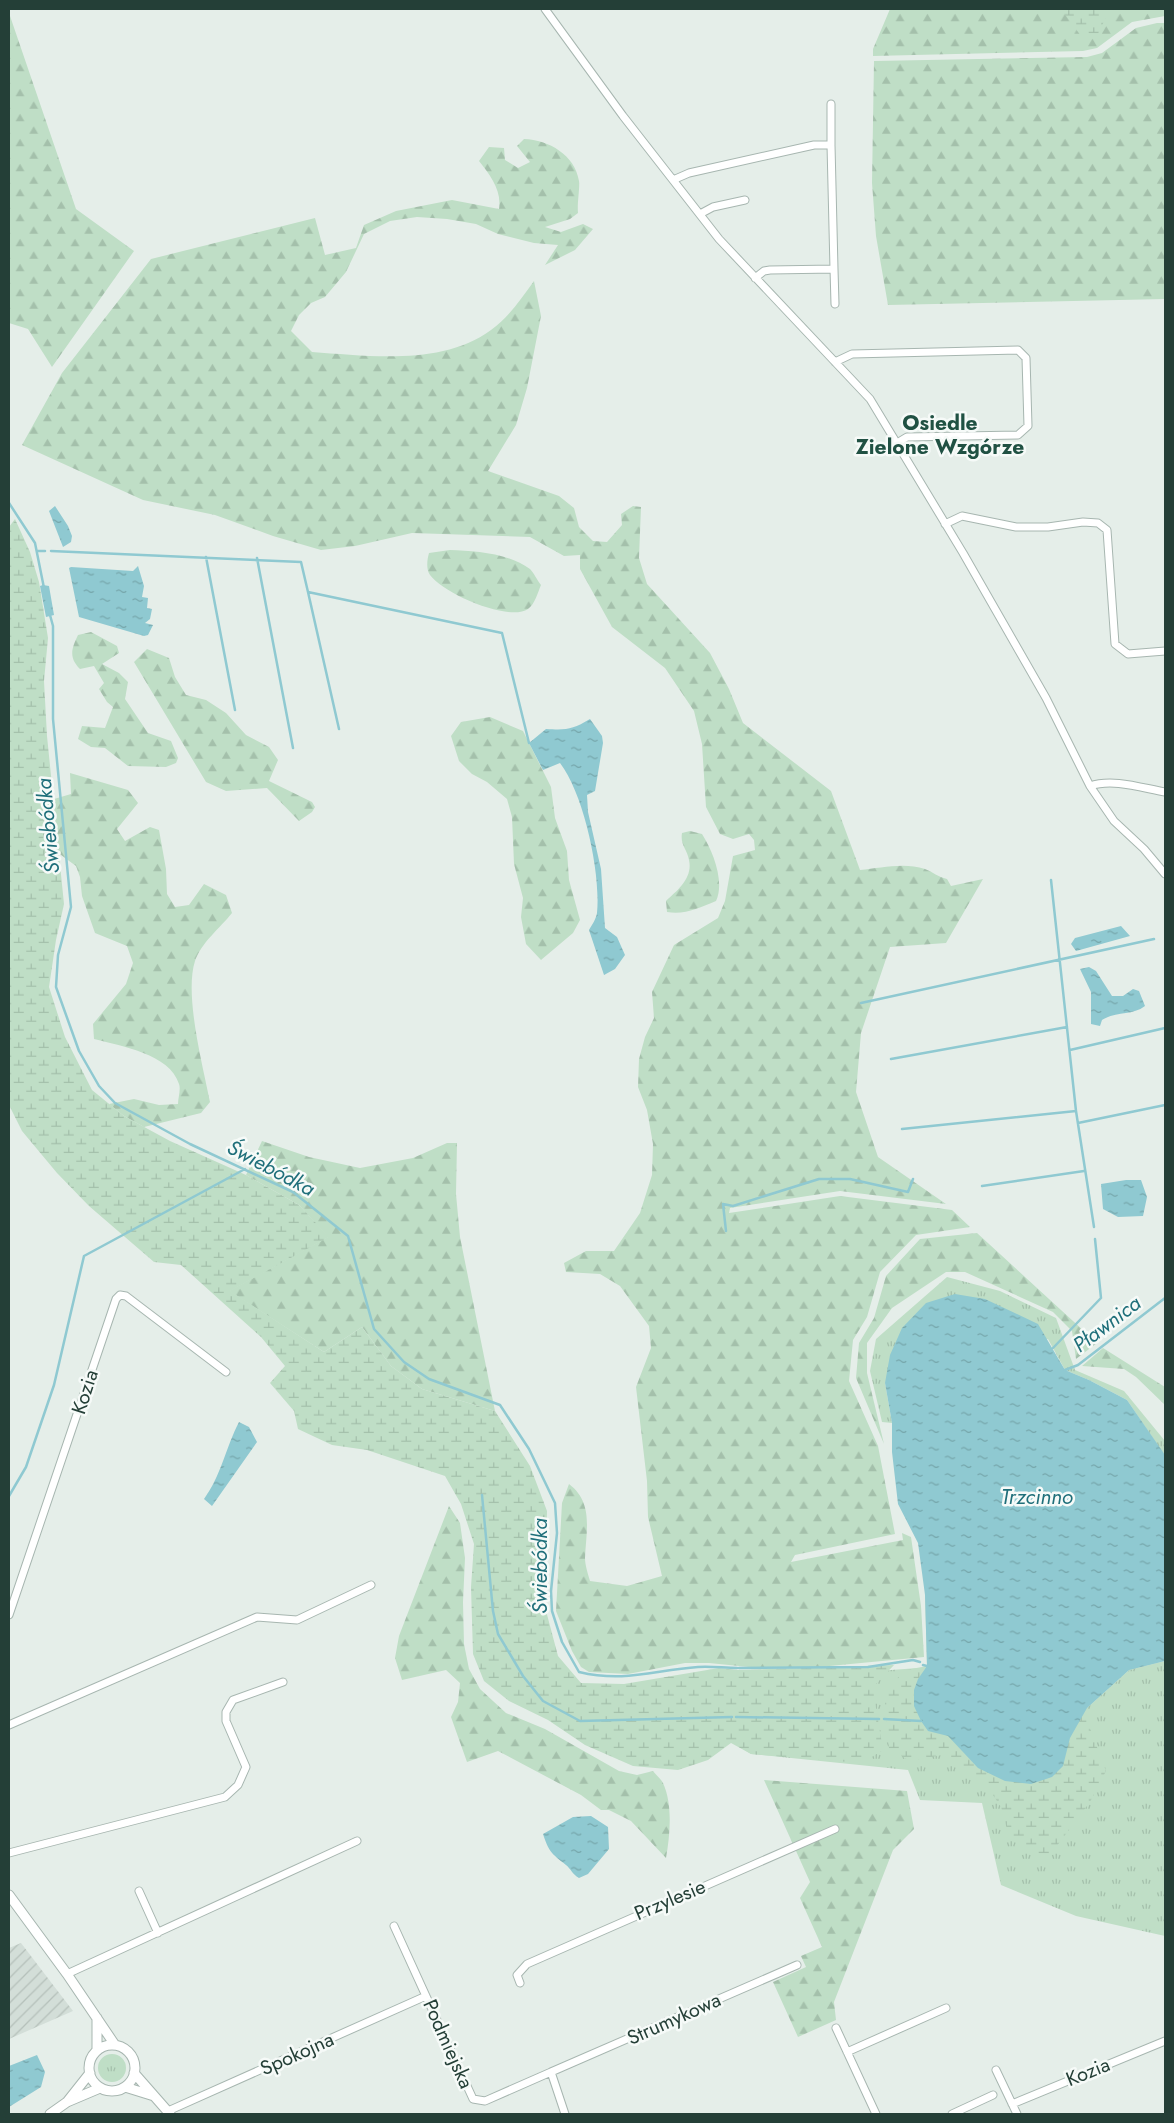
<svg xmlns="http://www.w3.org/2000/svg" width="1174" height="2123" viewBox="0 0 1174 2123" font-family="Jost,sans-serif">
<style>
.industrial{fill:url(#industrial-furrows)}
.grass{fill:url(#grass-tufts)}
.forest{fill:url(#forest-firs)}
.wetland{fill:url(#wetland-marsh)}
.water{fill:url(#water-ripples)}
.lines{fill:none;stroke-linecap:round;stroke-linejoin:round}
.stream{stroke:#8fc9d1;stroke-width:2.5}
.minor-casing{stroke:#a7b6b0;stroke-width:9}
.tertiary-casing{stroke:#a7b6b0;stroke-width:11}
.minor{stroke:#fff;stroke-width:7}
.tertiary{stroke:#fff;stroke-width:9}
.labels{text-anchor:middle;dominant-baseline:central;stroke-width:5;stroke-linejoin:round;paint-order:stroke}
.street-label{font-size:20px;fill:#243f37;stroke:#f6faf8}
.neighbourhood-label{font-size:21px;font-weight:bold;fill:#205143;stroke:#f6faf8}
.water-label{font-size:21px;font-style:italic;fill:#1f6f7a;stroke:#f6faf8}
</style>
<defs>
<pattern id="industrial-furrows" width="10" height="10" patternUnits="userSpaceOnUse" patternTransform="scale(1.25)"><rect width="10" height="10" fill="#d3ded8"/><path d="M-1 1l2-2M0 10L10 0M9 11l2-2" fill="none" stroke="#b5c0ba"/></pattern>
<pattern id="grass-tufts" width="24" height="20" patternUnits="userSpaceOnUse" patternTransform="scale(1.25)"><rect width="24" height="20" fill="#bfdec6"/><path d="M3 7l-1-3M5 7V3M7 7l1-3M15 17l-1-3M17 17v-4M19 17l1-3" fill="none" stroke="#a4c0ab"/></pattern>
<pattern id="forest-firs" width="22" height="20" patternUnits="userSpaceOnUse" patternTransform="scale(1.25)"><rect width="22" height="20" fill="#bfdec6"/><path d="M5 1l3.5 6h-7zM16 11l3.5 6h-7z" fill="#a4c0ab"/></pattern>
<pattern id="wetland-marsh" width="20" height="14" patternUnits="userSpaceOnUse" patternTransform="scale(1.25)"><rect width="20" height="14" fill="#bfdec6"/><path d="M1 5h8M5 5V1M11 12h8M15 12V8" fill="none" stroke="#a4c0ab"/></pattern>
<pattern id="water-ripples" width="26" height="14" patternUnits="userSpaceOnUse" patternTransform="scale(1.25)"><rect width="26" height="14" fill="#8fc9d1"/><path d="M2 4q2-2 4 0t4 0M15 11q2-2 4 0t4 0" fill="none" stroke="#75a5aa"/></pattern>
</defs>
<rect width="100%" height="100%" fill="#e5eee9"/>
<path class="industrial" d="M21,1943l52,68 -64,28v-91z"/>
<path class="grass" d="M947,1277l53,14 56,27 19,52 49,21 41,50v15l-38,-56 -38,-20 -24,-10 -17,-31 -163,44 7,40 -10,-1 -12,-51 6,-32z
M1165,1661v275l-89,-20 -75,-31 -19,-82 -62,-3 -12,-30 -157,-16 -19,-12 132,-70 54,-4 169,40 42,-38z
M98 2068a14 14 0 1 1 28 0a14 14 0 1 1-28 0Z"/>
<path class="forest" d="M890,9h275v7l-33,6 -35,26 -14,3 -210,5v-7z
M9,13l67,196 58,42 -82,116 -24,-38 -19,-6z
M1157,23h8v276l-277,6 -12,-69 -4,-53 2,-122 213,-4 15,-4 34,-25z
M524,139c25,1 51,16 55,42 1,7 -2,22 -1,32l-8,6 -25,8 16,5 22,-8 10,5 -18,21 -30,15 13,-20 -24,-2 -36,-9 -22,-10 -29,-5 -30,-2 -27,4 -26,13 -18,38 -21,25 -14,6 -12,12 -8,16 21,21c58,4 130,14 179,-22 18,-13 30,-31 43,-49l7,35 -14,72 -11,37 -28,46 71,25 15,12 5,19 14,14 14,1 15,-17 -1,-11 12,-8 8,1 -2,51 8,26 63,69 19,36 14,34 88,68 29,79c21,-2 44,-8 65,-1 8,3 13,8 22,10l4,7 32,-7 -37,64 -56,4 -29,86 -5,59 22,65 68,47 -106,-13 -110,17 -1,5 111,-17 112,14 18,17 -54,8 -36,37 -13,45 -14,23 -4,41 29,65 17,88 -100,21 -4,7 112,-22 -1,-7 9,4 10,69 3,51 -105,10h-70l-40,-4h-24l-57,11 -39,-2 -8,-5 -9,-16 -16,-40 6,-108 7,-19c25,19 17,47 16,74 0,7 3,16 5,23l37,5 35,-10 -14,-59 -1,-36 -11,-94 15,-39 -2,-22 -29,-40 -20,-12 -34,-2 -2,-9 22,-12h28l26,-38 12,-38 1,-31 -6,-34 -9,-23 1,-28 6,-22 9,-19 -2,-26 22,-47 44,-27 7,-17 8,-45 22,-6 -1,-10 -5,-6 -16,5 -13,-5 -14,-27 -4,-63 -8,-33 -29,-43 -53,-41 -32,-58v-14l-16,1 -34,-19 -118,-4 -57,13 -34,4 -48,-14 -58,-21 -72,-15 -121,-55 40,-72 89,-114 164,-41 10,37 31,-7 8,-23 32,-14 56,-11 47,9c3,-19 -9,-34 -20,-48l10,-14 15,1 1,12 13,8 12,-6 -13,-16z
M450,550c25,1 59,3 80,19 4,4 7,11 11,16 -3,7 -6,19 -13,24 -19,13 -84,-15 -98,-34 -4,-6 -3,-15 -1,-22z
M91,632l26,14 2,7 -17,11 17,9 9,9 -3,17 23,34 23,8 7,17 -2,5 -10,4 -38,-1 -23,-18 -14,-1 -13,-8 4,-13 23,2 8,-21 -6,-5 -8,-13 5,-6 -10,-17 -14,3c-12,-12 -8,-21 -2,-34z
M147,649l22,9 6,19 11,18 20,5 20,13 20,22 23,12 9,13 -9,21 43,21 3,5 -3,5 -13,9 -32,-33 -41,3 -20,-9 -72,-120z
M490,717l33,14 28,56 4,31 12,33 2,29 11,40 -7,13 -32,27 -15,-16 -5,-27 2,-19 -9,-34 -2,-47 -5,-18 -20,-17 -15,-8 -13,-13 -8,-25 10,-14z
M70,773l58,17 10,13 -21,26 8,12 25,-14 9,3 7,39 1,25 8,13 14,-2 15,-21 22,11 6,18c-12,15 -31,30 -37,48 -11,34 8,105 15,141l-9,11 -57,14 -20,-11 -15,-12 25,-5 25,6 19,-1c0,-6 3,-15 1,-20 -9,-30 -58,-38 -85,-45l-1,-15 33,-40 7,-21 -6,-17 -32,-13 -13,-37 -2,-19 -4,-11 -19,-14 -3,-53 17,-5z
M690,831l12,3c11,17 23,48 14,67 -17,7 -31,14 -49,11l-1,-11c12,-11 27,-23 23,-41 -2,-11 -9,-15 -7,-27z
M262,1141l47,16 51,11 53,-10 34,-15h10l-1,51 4,43 35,174 -73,-22 -31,-23 -29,-39 -38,25 -95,-61 99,-54 -29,-32 -53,-30z
M977,1233l120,110 -21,16 -4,-28 -19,-19 -88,-40h-19l-54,36 -25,35v30l17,71 -28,-66 3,-35 15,-25 12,-42 34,-37z
M1103,1348l62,39v18l-29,-28 -12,-8 -42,-3z
M449,1506l11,17 5,35 -2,44 1,42 5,25 11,20 26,24 39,16 74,42 18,4 16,-4c3,4 8,8 10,12 10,22 7,52 3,75l-35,-37 -22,-11h-8l-20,-15 -83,-44 -31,11 -16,-45 7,-15 2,-19 -14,-13 -44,10 -7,-22 4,-22z
M764,1780l143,11 7,38 -21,21 -59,152 2,18 -38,17 -25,-55 33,-15 -5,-11 21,-9 -22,-49 10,-16z"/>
<path class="wetland" d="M1061,9h46v6l-10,21h-16z
M15,519l15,33 9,30 9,56 -4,43 3,55 17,168 -8,36 -7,47 16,50 27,53 32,26 46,25 76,34 53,30 30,32 -99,54 94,61 38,-25 29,39 31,23 73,22 35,55 17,45 -2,96 13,49 23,27 43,1 95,-16 19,2 156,-5 -18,19 -2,12 9,54 -21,13 -111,-9 -20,-11 -23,17 -30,10 -45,-4 -48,-21 -37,-25 -39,-19 -25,-20 -11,-27 -2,-67 3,-43 -13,-40 -16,-28 -78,-26 -35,-5 -34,-16 -4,-18 -24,-28 15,-17 -24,-29 -80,-72 -27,-3 -65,-56 -32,-33 -35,-42 -13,-26v-578z
M925,1595l160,81 80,-15 -36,9 -42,38 -1,10 20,53 -16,31 -40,53 -24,-3 -18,-19 -7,-26 -12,-18 -25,-21 -22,-13 -32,6 -21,-12 -5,-58 22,-21 21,-4z"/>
<path class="water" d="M55,506l13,20 4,10 -1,6 -8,5 -14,-36z
M138,566l6,20 -2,11 6,1 -1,10 5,1 -2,10 -5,4 8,2 -5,10 -4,1 -65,-19 -10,-49 2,-1 62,4z
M43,585l6,1 5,29 -8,2 -6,-31z
M590,719l12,17 1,7 -8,48 -8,4 1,17 13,57 4,59 12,9 8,18 -10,14 -11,6 -15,-45c3,-5 7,-11 8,-17 4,-39 -13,-119 -37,-150l-17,7 -14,-27 17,-14c20,1 26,1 44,-10z
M1121,926l9,10 -54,15 -5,-7 4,-6z
M1089,967l7,4 16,25h11l10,-7 6,2 6,15c-13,10 -29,5 -43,14l-2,6 -9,-2v-32l-11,-23z
M1126,1180h15l6,17 -4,19 -25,1 -15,-8 -2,-25z
M955,1294l30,5 53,25 27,46 24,10 38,20 38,55v206l-36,9 -42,38 -17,30 -7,28 -11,11 -21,7 -26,-3 -27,-13 -30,-32 -20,-5 -7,-10 -7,-15v-16l4,-11 9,-13 -2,-71 -7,-52 -20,-39 -6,-52v-29l-7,-40 5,-28 12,-27 24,-25z
M239,1422l10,5 8,15 -45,64 -8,-7c17,-23 22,-52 35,-77z
M591,1816l17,11 1,22 -21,25 -9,4c-7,-4 -8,-9 -13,-13 -15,-12 -17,-13 -23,-31l30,-17z
M37,2055l8,17 -4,15 -32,20v-41z"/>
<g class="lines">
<path class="stream" d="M9,503l26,40 9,45
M37,551h8
M51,551l250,11 7,30 194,41 27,110
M206,557l29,153
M257,558l36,190
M308,592l31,137
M50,615l3,11v93l18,188 -13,48 -2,32 23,64 20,35 16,17 75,41 103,48 55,44 26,93 30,33 25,17 71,26 29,44 26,54 2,30 -6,58 1,20 10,31 17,30c46,11 75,-2 119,-5 13,-1 26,1 39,1
M1051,880l25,231 18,116
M861,1003l293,-64
M1070,1050l95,-22
M891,1059l176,-32
M1078,1123l87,-18
M902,1129l174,-18
M982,1186l102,-15
M726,1231l-3,-27 10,2 86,-27h31l58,13 5,-13
M1053,1348l48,-50 -6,-59
M1065,1370l13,-5 87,-67
M482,1495l11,116 5,23 25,42 20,25 37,20 152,-4
M9,1496l17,-29 28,-82 30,-129 161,-87
M923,1665l4,1
M739,1668l129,-1 45,-7 7,2
M736,1717l143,2
M884,1719l37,2"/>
<g class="minor-casing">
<path id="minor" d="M545,9l78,107 96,123 151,160 93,154 83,145 44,88 24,35 30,28 21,25
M673,180l16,-7 125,-28h17v-41
M700,214l13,-7 32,-7
M834,269l1,35
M755,278l9,-7 6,-1 64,-1 -3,-124
M835,362l17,-8 166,-4 8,8 2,68 -10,9 -111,2 -10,6
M945,524l17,-8 54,11h32l35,-5 15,1 9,7 8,114 13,10 37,-3
M1090,786c23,-8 52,2 75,6
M9,1615l107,-316 4,-4 6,1 100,76
M9,1725l248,-108 40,3 74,-35
M9,1853l216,-56 13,-12 8,-18 -20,-46v-9l7,-12 50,-18
M139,1891l19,42
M394,1926l79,173 12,2 66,-29 14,42
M67,1974l290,-133
M520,1983l-3,-8 10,-11 308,-135
M836,2028l40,86
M847,2052l99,-44
M996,2070l21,44
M551,2072l246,-107
M1012,2104l153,-63
M168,2111l258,-115
M952,2114l41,-19"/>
</g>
<g class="tertiary-casing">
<path id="tertiary" d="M9,1895l58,79 48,71
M97,2018v32
M89 2068a23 23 0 1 1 46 0a23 23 0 1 1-46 0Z
M134,2073l36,41
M125,2087l29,9
M67,2102l23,-29
M50,2114l17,-12 33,-14"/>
</g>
<use href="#minor" class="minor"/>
<use href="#tertiary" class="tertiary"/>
</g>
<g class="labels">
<g class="street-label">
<text transform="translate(85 1392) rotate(-72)">Kozia</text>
<text transform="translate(670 1900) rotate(-23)">Przylesie</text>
<text transform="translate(674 2019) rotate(-24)">Strumykowa</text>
<text transform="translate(448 2044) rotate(66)">Podmiejska</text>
<text transform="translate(297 2054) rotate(-24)">Spokojna</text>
<text transform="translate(1088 2072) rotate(-22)">Kozia</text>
</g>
<g class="neighbourhood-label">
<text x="940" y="423">Osiedle<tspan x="940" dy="24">Zielone Wzgórze</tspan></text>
</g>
<g class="water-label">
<text transform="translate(48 826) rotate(-95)">Świebódka</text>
<text transform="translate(271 1168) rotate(28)">Świebódka</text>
<text transform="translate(1107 1324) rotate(-37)">Pławnica</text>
<text x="1037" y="1497">Trzcinno</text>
<text transform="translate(540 1566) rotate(-90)">Świebódka</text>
</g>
</g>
<rect width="1174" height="2123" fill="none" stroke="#243f37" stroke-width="20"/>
</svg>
